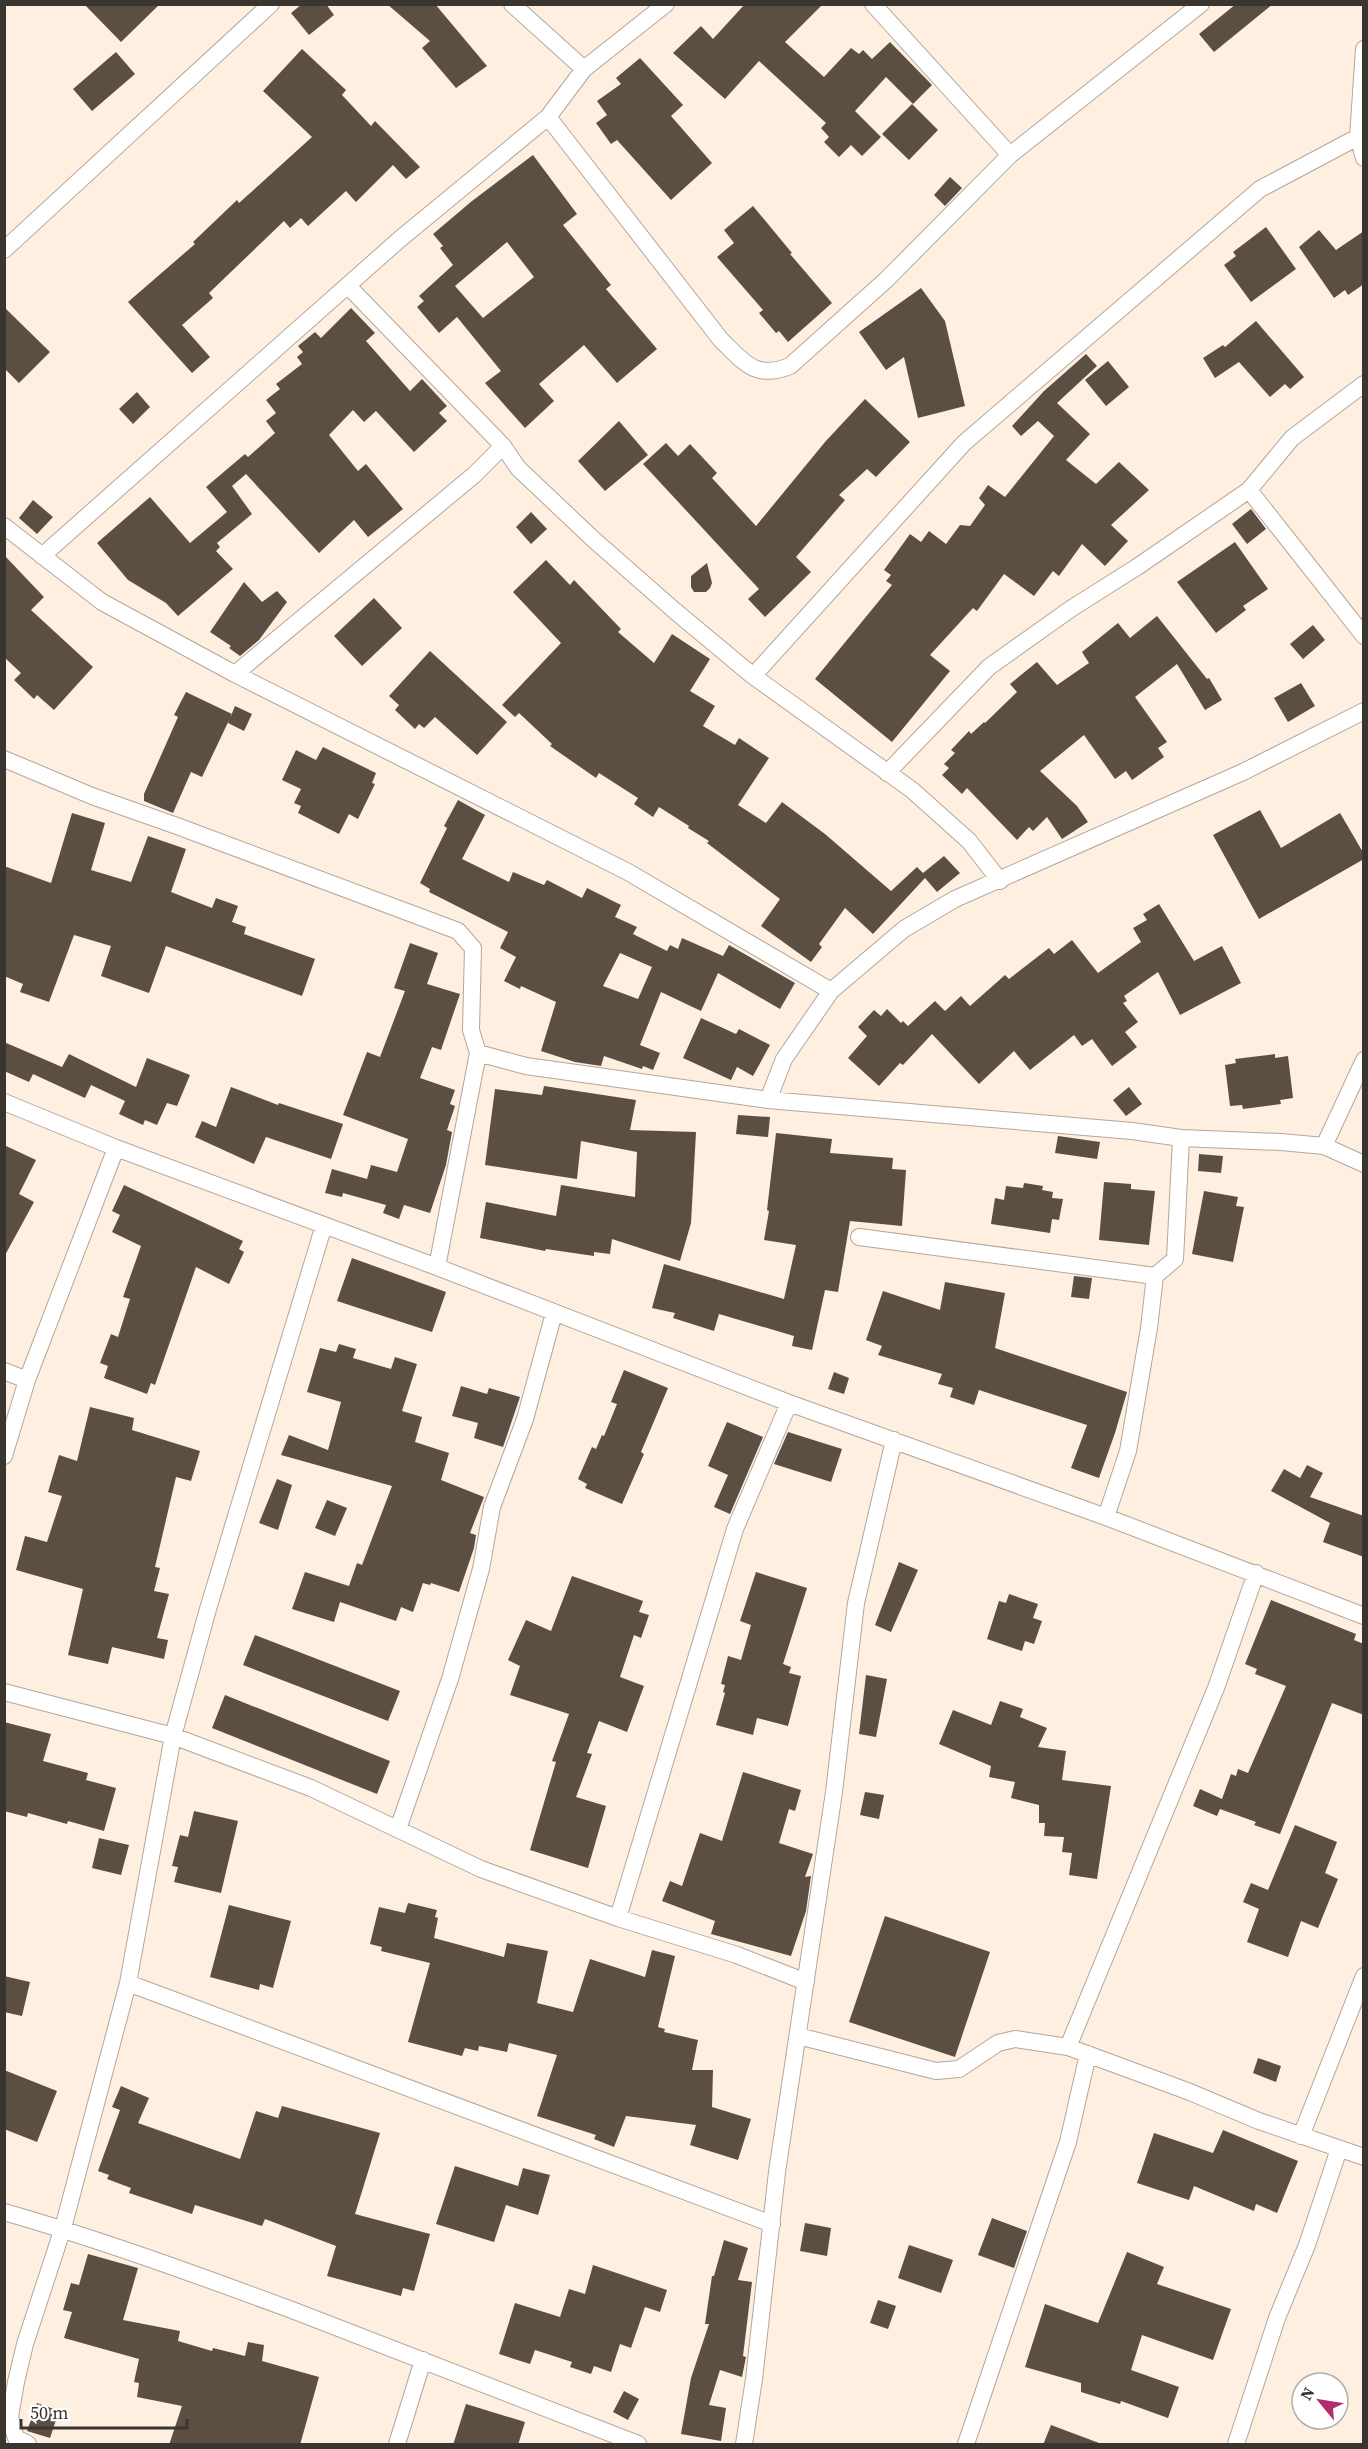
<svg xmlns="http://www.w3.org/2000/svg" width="1368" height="2449" viewBox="0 0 1368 2449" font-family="'Source Serif 4',serif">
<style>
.building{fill:#5b4f44;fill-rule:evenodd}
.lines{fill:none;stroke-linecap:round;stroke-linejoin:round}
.minor-casing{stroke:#b5a69a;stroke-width:18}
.minor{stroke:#fff;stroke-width:16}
</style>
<rect width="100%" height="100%" fill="#feefe1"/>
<path class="building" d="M84,4h76l-39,38z
M302,4h24l8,11 -25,20 -18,-22z
M387,4h48l52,62 -31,22 -34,-40 8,-7z
M745,4h78l-38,38 39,35 27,-29 8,6 4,-4 9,9 18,-17 42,43 -19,19 -27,-27 -31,34 26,26 -19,19 -11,-11 -12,12 -15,-15 5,-5 -8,-9 5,-5 -67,-62 -34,38 -52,-46 28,-27 12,13z
M1236,4h37l-59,48 -15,-18z
M302,49l44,41 -4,5 29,31 4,-5 45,46 -14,12 -13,-14 -37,37 -10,-11 -38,35 -7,-8 -11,10 -6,-7 -75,72 4,5 -31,27 28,32 -18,16 -64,-71 67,-58 -2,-2 44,-42 2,3 73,-66 -49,-46z
M116,52l19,22 -43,37 -19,-22z
M640,58l43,47 -12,11 41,47 -41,37 -54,-60 -6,4 -15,-21 11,-8 -10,-14 24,-17 -5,-6z
M912,104l26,26 -29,30 -27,-26z
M533,155l44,59 -14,11 48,60 -5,4 51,60 -40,34 -33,-38 -45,39 15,17 -29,27 -40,-45 16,-12 -44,-54 -18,16 -22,-26 7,-6 -5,-5 34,-31 -13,-17 3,-2 -10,-12 39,-33zM507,242l27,35 -51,41 -28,-32z
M950,177l12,11 -17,18 -11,-11z
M753,206l39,47 -2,1 42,49 -44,39 -9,-11 -3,2 -17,-20 4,-3 -46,-53 17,-14 -10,-13z
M1266,227l30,42 -45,33 -27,-37 12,-9 -3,-4z
M1319,230l17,20 28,-19v53l-16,11 -3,-5 -11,8 -35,-51z
M921,288l24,33 20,85 -47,12 -14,-61 -18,13 -27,-38z
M4,307l46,45 -31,31 -15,-15z
M351,308l24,25 -9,8 44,50 12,-12 25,27 -8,7 8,8 -33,31 -38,-41 -12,11 -11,-12 -24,25 29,36 8,-7 37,45 -35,28 -14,-17 -35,33 -73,-79 -14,12 20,28 -35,29 3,4 -4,4 17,18 -55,47 -12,-13 -38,-23 -31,-37 53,-46 40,46 37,-31 -21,-25 39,-33 3,3 27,-24 -9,-12 10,-8 -10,-13 14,-11 -4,-5 26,-20 -5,-7 6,-5 -5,-6 17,-14 6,6z
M1256,321l48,56 -14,12 -5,-5 -15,13 -31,-35 -24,16 -12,-20 20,-13 2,2z
M1086,354l11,12 -40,37 33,31 -24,26 30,24 23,-22 30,28 -38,35 17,16 -23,25 -23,-22 -23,32 -6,-5 -19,25 -30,-22 -27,37 -4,-3 -43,47 20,16 -58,71 -77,-63 77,-94 -6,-4 5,-6 -7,-5 26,-36 11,8 8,-11 17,13 14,-19 10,1 15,-21 -6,-7 9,-13 17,12 49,-61 -16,-15 -17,15 -9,-10 32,-35z
M1108,361l21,26 -23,19 -21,-26z
M137,392l13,15 -17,17 -14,-15z
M865,399l45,43 -34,35 -9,-8 -28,26 6,5 -49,57 15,15 -46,45 -17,-18 11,-10 -116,-125 23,-21 12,13 12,-12 27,29 -5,5 44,48 69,-84z
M619,421l29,34 -43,36 -27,-30z
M33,500l20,17 -16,17 -18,-16z
M1251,509l15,20 -19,15 -15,-20z
M531,512l16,17 -16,15 -15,-17z
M1235,542l33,47 -25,17 3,4 -30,23 -39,-51z
M4,555l40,42 -13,13 62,57 -39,43 -17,-15 -3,4 -20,-19 7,-7 -17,-16z
M546,560l24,25 4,-5 47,49 -3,3 36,31 18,-29 38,25 -20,32 25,15 -12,20 32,19 4,-7 30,20 -31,47 28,18 16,-21 43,32 66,57 26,-24 6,6 21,-17 16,17 -23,19 -12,-14 -52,56 -28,-26 -26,36 3,3 -11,15 -50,-36 19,-27 -73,-56 2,-2 -21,-13 1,-2 -30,-19 -6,10 -19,-13 4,-6 -39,-25 -3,5 -46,-32 2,-2 -33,-31 -4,4 -13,-12 59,-62 -48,-51z
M707,563l5,20 -2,5 -4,4h-12l-3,-5v-11z
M244,582l18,20 15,-11 10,11 -28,38 -19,16 -11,-8 2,-2 -21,-14z
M374,598l28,30 -40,38 -28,-30z
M1157,616l50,63 2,-1 13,22 -17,10 -28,-46 -42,33 32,45 -9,6 6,9 -32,23 -6,-9 -11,8 -31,-44 -44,36 37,35 11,16 -26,17 -15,-22 -14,14 -4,-4 -12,13 -50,-52 -5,6 -20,-19 7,-7 -5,-4 11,-11 -4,-3 18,-19 2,3 13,-12 1,1 32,-31 -7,-8 27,-22 20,23 32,-22 -7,-11 36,-29 12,15z
M1313,625l12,15 -22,19 -13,-15z
M430,651l77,71 -30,33 -42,-38 -11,11 -5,-4 -4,5 -20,-19 4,-5 -10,-9z
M1301,683l14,23 -27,16 -14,-24z
M186,692l46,22 -30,63 -11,-5 -18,41 -29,-12v-7l34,-77 -4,-2z
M235,706l17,8 -8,17 -16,-8z
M323,747l53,26 -4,10 3,1 -17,35 -9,-5 -10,20 -41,-21 3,-7 -7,-3 7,-14 -19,-9 14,-30 20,10z
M458,800l27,15 -23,44 47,23 4,-10 31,13 3,-5 35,18 5,-10 34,17 -6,12 22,10 -4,7 34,17 3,-6 8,4 4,-11 41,18 6,-11 66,38 -15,26 -62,-36 -17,38 -40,-19 -21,53 20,8 -7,17 -10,-4 -1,3 -38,-13 -3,10 -26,-4 -34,-11 15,-49 -35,-16 -1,3 -16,-8 12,-24 -16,-9 8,-16 -79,-40 1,-3 -10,-6 27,-55 -3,-2zM620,953l32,14 -14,32 -35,-13z
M1260,810l21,38 59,-35 24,41v5l-105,60 -46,-84z
M72,813l33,10 -14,47 40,12 17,-46 38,13 -15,43 41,16 4,-10 22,8 -6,16 14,5 -2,7 71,25 -13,37 -136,-50 -17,47 -48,-17 10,-30 -37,-11 -25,67 -29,-10 3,-8 -19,-8v-110l47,17z
M1159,904l35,57 28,-15 19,37 -61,32 -22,-43 -34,24 3,5 -4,2 15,19 -13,10 12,15 -25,19 -20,-27 -10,7 -8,-11 -44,35 -16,-19 -35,33 -47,-50 -29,31 -3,-2 -21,23 -31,-28 19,-22 -9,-9 16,-17 7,6 6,-7 14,14 2,-2 5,5 27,-25 10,10 16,-15 9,10 35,-31 4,4 40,-31 5,6 18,-14 26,33 43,-31 -8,-14 14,-8 -4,-6z
M410,943l28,10 -11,31 33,10 -19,56 -9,-3 -12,31 35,12 -5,14 5,2 -8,24 5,2 -6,33 -16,48 -26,-8 -5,14 -16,-6 3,-8 -43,-12 -1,4 -17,-4 7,-24 35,10 4,-14 26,7 11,-33 -65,-24 24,-63 13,5 25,-66 -11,-3z
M701,1018l35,16 3,-5 31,16 -17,31 -16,-9 -6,13 -48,-22z
M4,1042l58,25 7,-13 67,33 11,-29 43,17 -13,31 -10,-3 -10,22 -12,-5 -2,5 -24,-11 6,-13 -34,-16 -6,13 -52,-24 -4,8 -25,-11z
M1275,1054v4l13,-2 5,42 -13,2 1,4 -38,5 -1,-4 -12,1 -5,-41 11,-2 -1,-4z
M544,1086l92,14 -6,30 66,2 -5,91 -11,38 -68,-22 -2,15 -16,-2v4l-48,-7 -1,2 -65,-13 6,-36 70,14 5,-31 74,12 2,-45 -56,-11 -4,38 -92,-14 10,-76 47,6z
M231,1087l47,18 1,-2 64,21 -12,35 -65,-22 -12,27 -59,-27 7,-16 14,6z
M1129,1087l13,17 -16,12 -13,-16z
M738,1115l32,2 -2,20 -32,-3z
M776,1133l56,6 -2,14 63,5 -1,11 14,1 -4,56 -52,-5 -12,71 -13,-2 -13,60 -20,-4 2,-10 -75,-22 -5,17 -41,-13 2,-5 -23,-5 12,-44 120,35 12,-54 -32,-5 5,-29 -2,-1z
M1058,1136l42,6 -3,17 -42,-6z
M4,1145l32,15 -17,34 15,8 -30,55z
M1199,1154l24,2 -2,17 -23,-2z
M1104,1182l27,2v5l24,2 -6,54 -50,-5z
M1024,1183l19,3 -1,4 11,2 -1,6 11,1 -4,21 -7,-1 -2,14 -59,-9 4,-26 9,2 2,-14 17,2z
M124,1185l119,56 -4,8 5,3 -15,32 -33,-17 -41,118 -4,-2 -4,11 -43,-16 4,-12 -8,-3 11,-29 7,3 12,-38 -7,-2 18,-51 -29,-14 8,-17 -8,-4z
M1204,1191l34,6 -2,9 8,1 -11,55 -41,-8z
M352,1258l94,34 -14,40 -95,-31z
M1074,1276l18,2 -3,21 -18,-2z
M945,1282l60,11 -10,55 132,44 -12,41 -16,45 -28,-10 16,-43 -108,-35 -5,15 -24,-8 3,-9 -15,-4 4,-10 -64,-19 4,-9 -16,-6 17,-49 57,19z
M339,1344l17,5 -3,9 38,11 4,-12 22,7 -15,47 20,6 -7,25 34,11 -8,27 43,17 -14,36 6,2 -2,13 -15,44 -28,-9 -1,2 -7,-2 -10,29 -12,-5 -5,14 -56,-19 -6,20 -42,-13 13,-37 44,14 8,-23 5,2 30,-79 -111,-31 8,-20 39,15 13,-48 -34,-10 13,-44 16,4z
M624,1370l44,18 -27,64 3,2 -22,50 -37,-16 2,-4 -9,-5 14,-32 4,2 6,-14 2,1 13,-32 -6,-2z
M834,1372l15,6 -5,16 -16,-5z
M461,1386l26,8 2,-6 31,9 -17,50 -29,-9 4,-15 -26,-7z
M90,1407l44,11 -2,12 68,21 -9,30 -15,-4 -21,90 5,1 -6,23 15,3 -12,44 11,2 -4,19 -52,-12 -4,17 -40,-9 15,-66 -67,-19 9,-34 22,6 15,-46 -14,-4 11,-37 18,6z
M727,1422l36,15 -33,77 -16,-7 14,-32 -20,-9z
M788,1432l54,17 -11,33 -57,-18z
M1307,1465l16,8 -13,24 54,19v41l-41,-15 7,-19 -59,-32 13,-22 16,9z
M277,1479l15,6 -14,45 -19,-7z
M327,1500l20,8 -12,28 -20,-8z
M899,1562l19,8 -27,62 -16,-7z
M756,1572l51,16 -24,76 8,3 -2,6 12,3 -13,50 -31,-8 -4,17 -37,-10 9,-32 -2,-1 2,-7 -4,-1 7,-28 13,4 10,-35 -11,-4z
M572,1576l71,25 -4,11 10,3 -8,23 -7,-3 -14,42 24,9 -17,46 -28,-11 -12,32 5,1 -16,43 30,9 -18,62 -58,-18 26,-88 -4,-1 17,-47 -59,-19 10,-29 -12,-6 18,-40 25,11z
M1009,1594l29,10 -5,14 9,3 -8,23 -9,-3 -3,10 -35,-12 12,-38 7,2z
M1271,1600l85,34 -2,6 10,4v71l-32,-12 -52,131 -26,-9 2,-3 -36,-13 -3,7 -24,-10 7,-17 22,10 9,-25 5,2 2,-7 10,4 38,-87 -31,-12 2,-5 -12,-5z
M255,1635l145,56 -12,30 -145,-56z
M866,1675l21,4 -11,58 -17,-3z
M225,1695l165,66 -13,33 -165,-66z
M1000,1701l23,8 -3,8 27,11 -9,19 28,4 -4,29 49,6 -14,93 -28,-4 3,-22 -10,-1 2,-15 -20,-1 1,-13h-6v-18l-28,-7 4,-16 -26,-5 2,-11 -52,-22 14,-34 38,15z
M4,1722l47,12 -8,27 45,12 -2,7 30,8 -12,43 -36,-10 -1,3 -39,-11 -1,4 -23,-6z
M743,1772l58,18 -6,21 -6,-2 -10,34 34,11 -8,23 6,-1 -5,35 -15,45 -80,-22 4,-13 -53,-20 8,-20 12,5 18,-53 22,8z
M865,1792l19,3 -5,24 -19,-4z
M194,1811l44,10 -17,72 -47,-11 4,-15 -6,-1 8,-31 8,2z
M1295,1825l42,17 -12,31 13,6 -20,49 -17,-7 -13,36 -41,-15 12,-33 -16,-7 8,-19 17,7z
M99,1838l30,7 -8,30 -29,-7z
M408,1903l29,7 -2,7 3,1 -4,20 70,19 3,-14 41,8 -11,52 36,9 17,-53 55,18 7,-27 23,6 -17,71 7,2 -1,3 34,8 -6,30h21l-1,37 39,12 -13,41 -48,-15 6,-20 -70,-9 -12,31 -20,-8 2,-4 -59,-19 20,-61 -48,-12 -2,9 -28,-6 -1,5 -13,-3 -3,8 -54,-14 22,-79 -49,-12 1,-4 -12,-3 9,-37 26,6z
M229,1905l62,16 -18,67 -13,-4 -1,6 -49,-13z
M885,1916l105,36 -35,105 -106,-35z
M4,1976l26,6 -8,34 -18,-4z
M1258,2058l23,8 -5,16 -23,-9z
M4,2070l53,21 -20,51 -33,-13z
M121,2086l28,12 -11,25 102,36 16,-48 22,7 4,-12 98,27 -25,81 75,20 -16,57 -11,-3 -2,8 -74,-20 9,-30 -71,-27 -3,7 -67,-21 -3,9 -63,-21 2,-5 -24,-9 2,-4 -11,-4 22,-61 -8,-3z
M1223,2130l75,31 -21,52 -21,-9 -2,7 -60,-25 -5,14 -52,-17 17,-50 59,20z
M455,2166l63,20 5,-18 27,7 -12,40 -32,-10 -12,37 -58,-18z
M992,2218l35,13 -13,37 -36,-13z
M805,2223l26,5 -4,28 -27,-5z
M724,2240l24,8 -10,32 14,2 -9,74 3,1 -4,20 -22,-7 -11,35 17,3 -5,33 -40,-7 10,-56 18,-54h-4l7,-48h2z
M909,2245l44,15 -12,33 -43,-15z
M1127,2252l37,15 -7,17 74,25 -18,51 -71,-25 -11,35 48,17 -11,31 -47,-17 -1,3 -39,-12v-9l-56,-16 20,-63 53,19z
M88,2254l50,14 -15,52 57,11 -2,10 34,10 1,-3 32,8 3,-14 16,3 -2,16 57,16 -19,68h-131l13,-39 -45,-9 2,-14 -5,-1 5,-23 -75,-21 8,-26 -9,-2 8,-27 8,2z
M593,2265l74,25 -7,22 -15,-5 -14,41 -11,-4 -9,28 -17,-6 -3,8 -21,-7 2,-5 -37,-12 -5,14 -31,-10 16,-51 45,14 9,-28 16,5z
M878,2300l18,6 -8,23 -18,-6z
M624,2391l15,8 -11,21 -15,-8z
M37,2403l22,8 -9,27 -23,-7z
M466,2404l59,18 -7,23h-65z
M1051,2425l48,18v2h-56z"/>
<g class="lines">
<g class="minor-casing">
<path id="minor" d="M512,4l72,65
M873,4l137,151
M1364,49l-6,88 6,21
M548,117l173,223c23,22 34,40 69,26l96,-86 124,-125 191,-151
M4,250l267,-246
M348,286l155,160 15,22 75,71 82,72 78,65 159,114 57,51 31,40
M1249,490l115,146
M4,526l98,76 133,72 393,198 203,119
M42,556l358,-317 148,-122 36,-48 82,-65
M235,674l239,-199 29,-29
M753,676l211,-233 296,-254 98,-52
M4,759l88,37 85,30 281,105 15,17 -2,82 7,23 -41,214
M887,773l102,-106 83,-59 65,-41 112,-77 43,-52 72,-54
M478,1053l48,13 242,34 364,31 49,7 100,4 43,4 40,18
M768,1100l16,-41 47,-68 73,-62 51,-30 288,-127 121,-61
M4,1102l112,46 321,119 352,136 317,114 258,99
M1324,1146l40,-86
M859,1237l296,39
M4,1371l23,9
M4,1456l23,-76 89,-232
M1106,1517l22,-66 21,-123 6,-52 20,-17 6,-121
M4,1692l169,44 138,52 170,81 137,49 119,37 69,27
M398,1829l52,-150 31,-110 11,-62 33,-88 29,-106
M618,1918l117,-389 54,-126
M128,1983l644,241
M798,2036l138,35 23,-2 39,-26 17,-4 53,8 122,45 69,29 105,36
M1068,2047l148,-359 40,-115
M1301,2136l63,-160
M4,2212c98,28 193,63 288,98 116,44 231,89 346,134
M28,2444l-12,-6 -6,-21 6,-35 9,-38 38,-116 65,-245 45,-247 35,-127 116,-384
M397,2444l26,-84
M744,2444l10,-65 23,-207 57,-380 22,-189 38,-163
M966,2444l102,-302 20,-88
M1236,2444l41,-126 30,-73 32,-96"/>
</g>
<use href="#minor" class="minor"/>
</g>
<rect width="1368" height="2449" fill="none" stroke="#3b3530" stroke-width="12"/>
<g transform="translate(1320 2401) rotate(300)"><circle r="28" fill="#ffffff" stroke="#b1aeac" stroke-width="1.5"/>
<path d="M0-4.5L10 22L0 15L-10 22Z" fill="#b32c6f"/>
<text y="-9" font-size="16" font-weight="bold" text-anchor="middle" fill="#3b3530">N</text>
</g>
<path d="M21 2419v9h166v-9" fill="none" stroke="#3b3530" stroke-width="3"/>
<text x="30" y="2419" font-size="18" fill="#3b3530" stroke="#ffffff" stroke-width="4.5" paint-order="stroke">50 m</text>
</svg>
